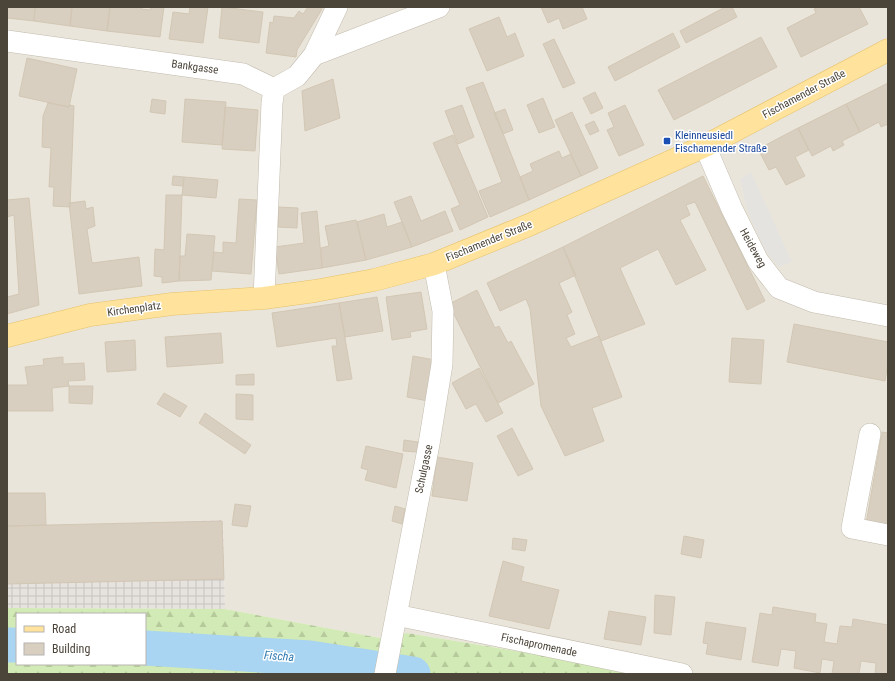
<svg xmlns="http://www.w3.org/2000/svg" width="895" height="681" viewBox="0 0 895 681" font-family="'Roboto Condensed',sans-serif">
<style>
.residential{fill:#eae5da}
.industrial{fill:url(#industrial-grid)}
.forest{fill:url(#forest-firs);fill-rule:evenodd}
.parking{fill:#e5e3e0}
.lines{fill:none;stroke-linecap:round;stroke-linejoin:round}
.river{stroke:#a9d4f2;stroke-width:35}
.building{fill:#d8cfc1;stroke:#d3c7b4}
.minor-casing{stroke:#c2bbae;stroke-width:22}
.major-casing{stroke:#e6c16a;stroke-width:23}
.minor{stroke:#fff;stroke-width:21}
.major{stroke:#ffe39c;stroke-width:22}
.transit-dot{fill:#1a4fb4;stroke:#fff;stroke-width:1.5}
.labels{text-anchor:middle;dominant-baseline:central;stroke-width:3;stroke-linejoin:round;paint-order:stroke}
.street-label{font-size:11px;fill:#4b4439;stroke:#fff}
.transit-label{font-size:11px;fill:#164399;stroke:#fff;text-anchor:start}
.water-label{font-size:12px;font-style:italic;fill:#2e7ab2;stroke:#fff}
</style>
<defs>
<pattern id="industrial-grid" width="8" height="8" patternUnits="userSpaceOnUse"><rect width="8" height="8" fill="#e6e2dd"/><path d="M0 4h8M4 0v8" fill="none" stroke="#c7c3be"/></pattern>
<pattern id="forest-firs" width="22" height="20" patternUnits="userSpaceOnUse"><rect width="22" height="20" fill="#d2eab5"/><path d="M5 1l3.5 6h-7zM16 11l3.5 6h-7z" fill="#b6ca9c"/></pattern>
</defs>
<rect width="100%" height="100%" fill="#f6f3ec"/>
<path class="residential" d="M7,7h881v667h-232l-249,-41 -27,5 -155,-29 -2,-89 -216,8z"/>
<path class="industrial" d="M223,520l2,89 -218,-1v-80z"/>
<path class="forest" d="M7,608l218,1 155,29 27,-5 249,41h-649zM17,614h128v50h-128z"/>
<path class="parking" d="M751,172l41,90 -14,5 -13,-17 -17,-37 -8,-34z"/>
<g class="lines">
<path class="river" d="M7,645h10
M145,648l165,10 103,16"/>
</g>
<path class="building" d="M7,7h28l-1,14 -27,-3z
M35,7h37l-2,19 -36,-5z
M72,7h38l-3,24 -37,-5z
M110,7h32l-1,2 9,1 1,-3h13l-4,30 -53,-6z
M190,7h18l-5,36 -34,-4 4,-27 16,2z
M222,7l41,5 -4,31 -40,-5z
M308,7h14v2l-25,41 -1,7 -30,-4 4,-31 3,1 1,-7 20,2 5,-7 4,3z
M541,7h41l5,12 -24,10 -4,-11 -11,5z
M725,7h7l5,10 -51,26 -6,-12z
M819,7h40l9,17 -67,33 -14,-29 29,-15 -2,-4z
M499,17l8,20 8,-4 9,23 -37,15 -18,-42z
M673,33l7,14 -65,34 -7,-14z
M761,37l16,30 -103,53 -16,-30z
M554,39l21,44 -12,5 -20,-44z
M27,58l50,11 -8,38 -50,-11z
M333,79l7,39 -35,13 -3,-40z
M483,82l46,118 -39,17 -11,-26 23,-9 -36,-94z
M888,83v41l-7,3 -2,-5 -19,10 -14,-28z
M595,92l8,16 -12,6 -8,-16z
M543,98l12,29 -16,6 -12,-28z
M152,99l14,2 -1,13 -15,-2z
M185,99l41,3 -4,43 -40,-3z
M48,103l21,4 1,-2 4,1 -4,101 -17,-1 1,-19h-5l2,-39 -9,-1 1,-31z
M846,104l14,28 -18,9 2,4 -11,6 -2,-5 -19,10 -14,-28z
M462,105l12,32 -16,7 -13,-33z
M625,105l19,40 -25,11 -12,-26 7,-3 -6,-14z
M225,107l33,3 -3,41 -33,-2z
M505,109l8,21 -10,4 -9,-21z
M572,112l26,56 -17,8 -26,-56z
M594,121l5,10 -9,4 -5,-10z
M798,128l11,22 -14,7 10,19 -19,9 -10,-18 -7,3 -11,-21z
M453,135l35,82 -28,13 -9,-21 9,-4 -27,-62z
M559,151l3,7 9,-4 10,22 -52,24 -9,-23 13,-6 -3,-7z
M173,176l11,1 -1,9 -11,-1z
M703,176l62,125 -18,9 -52,-108 -9,3 4,10 -10,5 26,50 -30,15 -18,-36 -38,19 25,56 -44,17 -38,-94z
M184,177l34,3 -2,18 -34,-3z
M166,195h16l-2,61 -1,25 -17,2v-6l-8,-1 1,-27 9,1z
M411,196l10,25 24,-10 8,20 -41,16 -18,-45z
M29,198l10,107 -32,9v-17l12,-3 -5,-79 -7,2v-17z
M239,199l18,1 -6,74 -39,-3 2,-19 9,1v-11l13,1z
M85,201l1,8 7,-2 2,19 -8,3 5,34 47,-6 3,29 -63,8 -10,-91z
M278,207l20,1 -1,20 -19,-1z
M317,211l5,57 -43,6 -4,-27 29,-4 -3,-30z
M384,214l3,13 15,-5 10,25 -46,13 -9,-38z
M356,220l10,40 -44,8 -1,-20 8,-2 -4,-20z
M187,234l28,2 -4,44 -32,1 1,-25h5z
M563,247l13,28 -17,8 13,29 -5,3 8,19 -9,4 5,9 28,-11 23,61 -30,11 12,33 -39,15 -24,-50 -11,-97 -4,-10 -26,12 -13,-28z
M477,290l18,38 4,-2 9,17 3,-2 23,43 -36,19 -49,-99z
M421,292l6,37 -17,3 1,5 -19,3 -6,-43z
M377,297l6,34 -38,6 -6,-34z
M339,303l13,76 -15,2 -5,-35h5l-1,-8 -59,9 -5,-34z
M794,324l94,18v21l-3,18 -98,-19z
M221,333l2,30 -56,4 -2,-30z
M732,338l32,2 -3,44 -32,-2z
M135,340l1,30 -29,2 -2,-30z
M413,356l22,4 -7,41 -21,-4z
M63,357v7l21,-1 1,17 -17,1 1,5 -17,2 1,23h-46v-26h21l-3,-18 19,-2 -1,-6z
M479,368l24,45 -17,9 -10,-18 -10,5 -14,-26z
M254,374v11h-18v-10z
M69,386h24l-1,18 -23,-1z
M164,393l23,13 -7,11 -23,-13z
M236,394l17,1v25l-17,-1z
M205,413l46,32 -6,9 -46,-31z
M512,428l21,41 -15,7 -21,-40z
M882,432l6,1v95l-22,-4z
M404,440l14,2 -1,10 -14,-1z
M366,446l37,8 -7,34 -31,-8 3,-10 -7,-2z
M437,457l36,6 -6,38 -35,-5z
M7,493h38l1,32 -39,1z
M235,504l16,2 -4,21 -15,-2z
M395,506l10,3 -3,15 -10,-3z
M222,521l2,58 -217,5v-58z
M684,536l20,4 -3,18 -20,-4z
M513,538l14,2 -2,11 -13,-2z
M503,561l21,6 -3,14 38,9 -10,39 -60,-13z
M655,595l20,2 -4,38 -17,-2z
M773,607l43,7 -1,8 12,2 -3,18 13,2 3,-18 12,1 1,-8 35,6v49h-13l1,-11 -15,-2 -2,13h-27l2,-13 -12,-2 -2,14 -26,-5 2,-17 -15,-2 -3,17 -26,-4 8,-49 12,2z
M609,611l37,6 -5,28 -37,-6z
M706,622l40,6 -5,32 -35,-6 2,-10 -5,-1z"/>
<g class="lines">
<g class="minor-casing">
<path id="minor" d="M7,41l236,33 31,15
M314,55l125,-48
M274,89l23,-13 17,-21 23,-48
M705,146l27,63 26,52 21,27 35,14 74,14
M264,298l8,-195 2,-14
M870,434l-18,94 36,7
M396,615l286,59
M385,674l44,-230 13,-80 1,-53 -9,-47"/>
</g>
<g class="major-casing">
<path id="major" d="M7,336l83,-21 82,-11 92,-6 51,-7 59,-11 60,-16 95,-39 176,-79 183,-96"/>
</g>
<use href="#minor" class="minor"/>
<use href="#major" class="major"/>
</g>
<rect class="transit-dot" x="663" y="137" width="8" height="8" rx="2"/>
<g class="labels">
<g class="street-label">
<text transform="translate(195 67) rotate(8)">Bankgasse</text>
<text transform="translate(804 94) rotate(-28)">Fischamender Straße</text>
<text transform="translate(489 241) rotate(-22)">Fischamender Straße</text>
<text transform="translate(753 248) rotate(61)">Heideweg</text>
<text transform="translate(134 309) rotate(-8)">Kirchenplatz</text>
<text transform="translate(424 469) rotate(-78)">Schulgasse</text>
<text transform="translate(539 645) rotate(12)">Fischapromenade</text>
</g>
<g class="transit-label">
<text x="675" y="135">Kleinneusiedl<tspan x="675" dy="13">Fischamender Straße</tspan></text>
</g>
<g class="water-label">
<text transform="translate(279 656) rotate(4)">Fischa</text>
</g>
</g>
<rect width="895" height="681" fill="none" stroke="#4b4439" stroke-width="16"/>
<rect x="16" y="613" width="130" height="52" fill="#ffffff" stroke="#b7b4b0"/>
<rect x="24" y="626" width="20" height="6" fill="#ffe39c" stroke="#b7b4b0"/>
<text x="52" y="633" font-size="12" fill="#4b4439">Road</text>
<rect x="24" y="643" width="20" height="12" fill="#d8cfc1" stroke="#b7b4b0"/>
<text x="52" y="653" font-size="12" fill="#4b4439">Building</text>
</svg>
